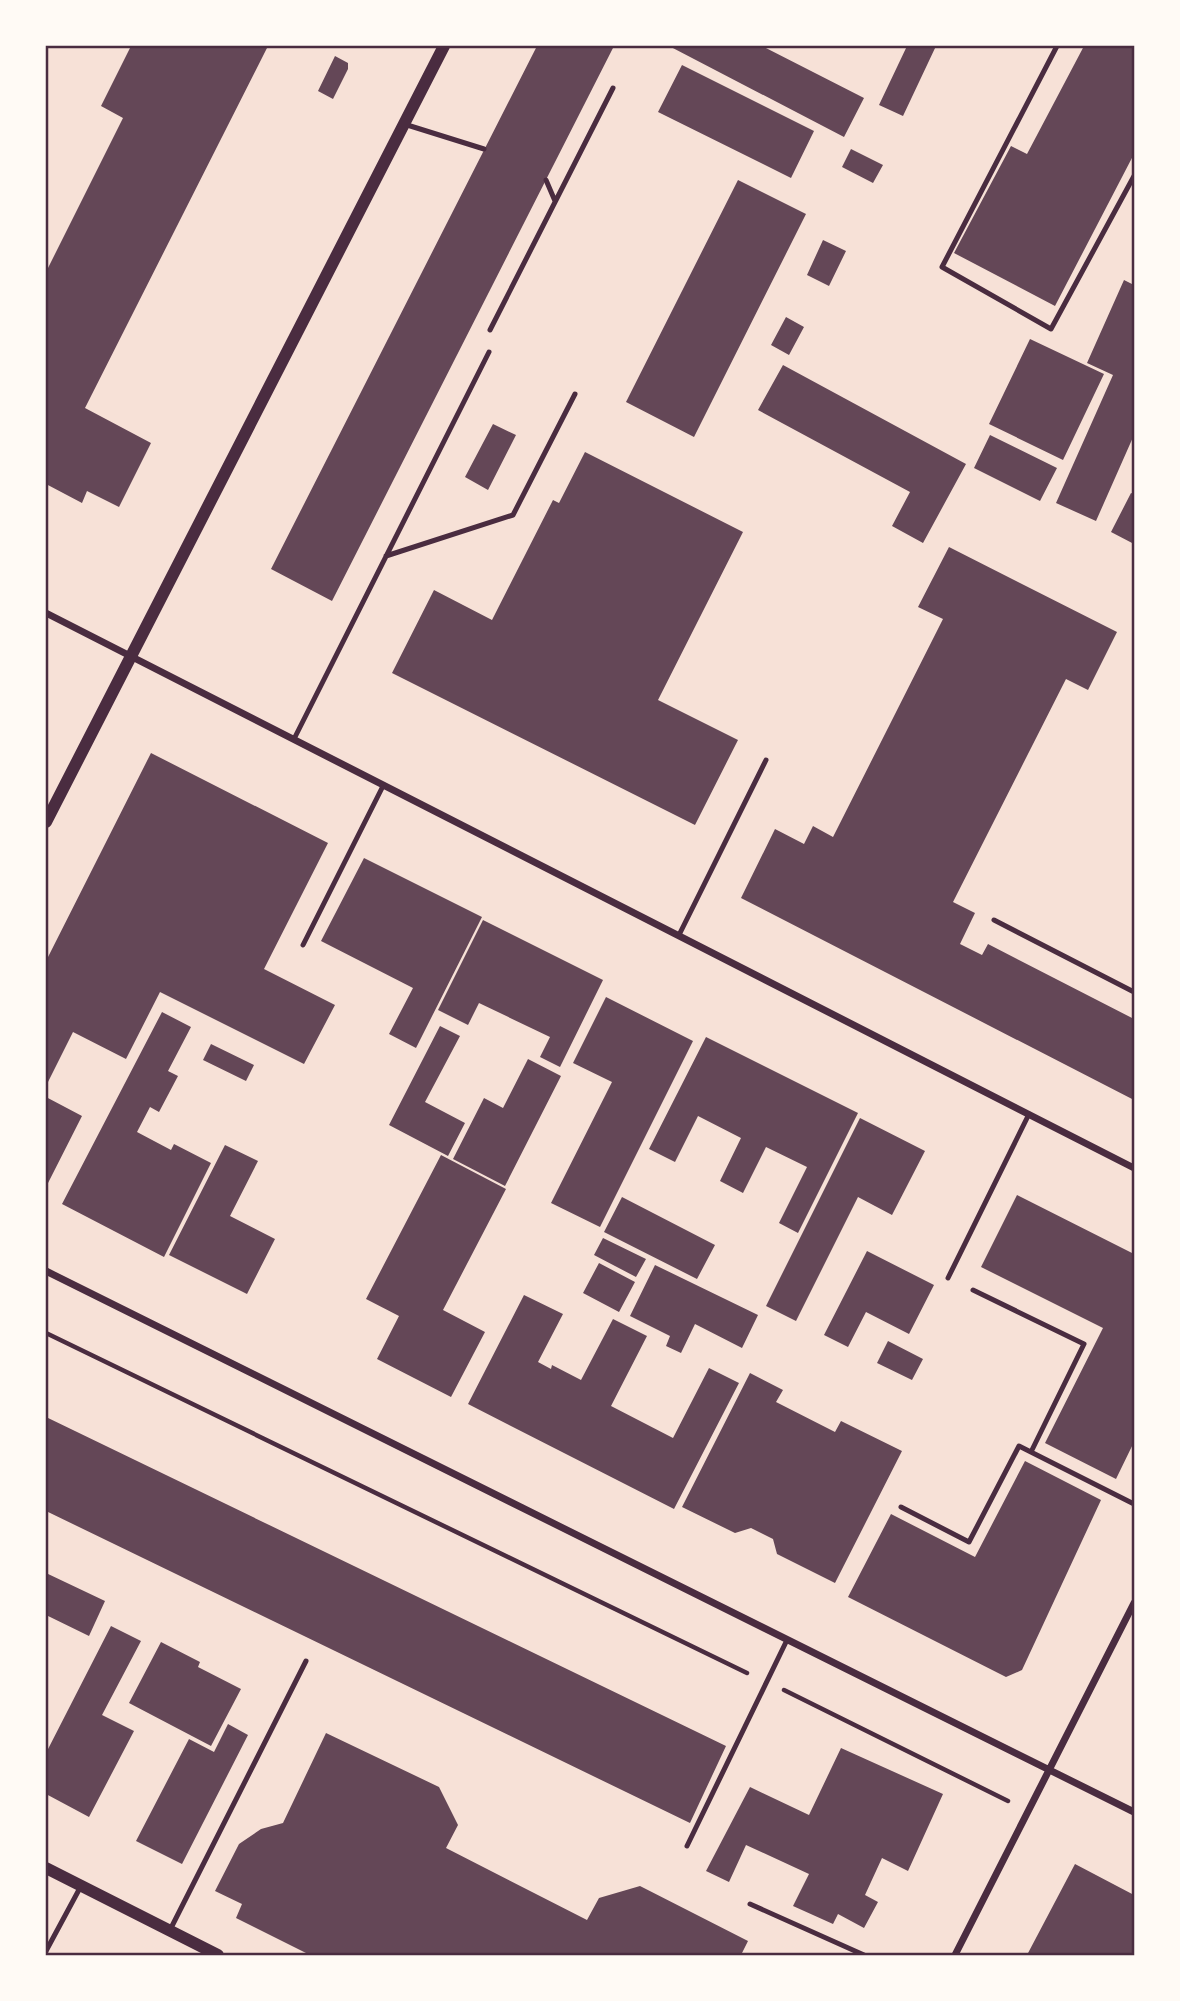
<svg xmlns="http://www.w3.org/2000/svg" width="1180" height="2001" viewBox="0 0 1180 2001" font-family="'Exo 2',sans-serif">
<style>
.building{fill:#644757}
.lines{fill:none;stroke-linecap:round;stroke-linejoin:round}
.path{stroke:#4a2c40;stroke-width:4.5}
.service{stroke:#4a2c40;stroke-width:5}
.minor{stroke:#4a2c40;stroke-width:7}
.tertiary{stroke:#4a2c40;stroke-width:12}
.neatline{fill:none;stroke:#4a2c40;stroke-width:2.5}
</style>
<rect width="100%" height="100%" fill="#f7e1d7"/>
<path class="building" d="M131,46h137l-183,362 66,35 -32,64 -32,-16 -5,12 -36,-19v-212l77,-154 -22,-12z
M537,46h77l-282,555 -61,-32z
M669,46h93l102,52 -20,39z
M907,46h29l-33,70 -24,-11z
M1084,46h50v108l-79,152 -101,-53 57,-107 16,8z
M335,56l13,7v6l-15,30 -15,-8z
M682,65l132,66 -23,47 -133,-66z
M851,149l32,16 -10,18 -31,-16z
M738,180l68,34 -112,223 -68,-35z
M823,240l23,11 -17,35 -22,-11z
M1124,280l10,5v150l-38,86 -40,-18 57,-128 -26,-12z
M786,317l18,10 -15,28 -18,-10z
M1030,339l74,35 -41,86 -74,-36z
M783,365l183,99 -43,79 -31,-17 18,-34 -152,-82z
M493,424l23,11 -28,55 -23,-13z
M990,435l67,33 -17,33 -66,-33z
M585,452l158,80 -85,168 80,40 -43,85 -303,-152 42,-83 58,30 61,-120 6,3z
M1131,493l3,1v50l-23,-12z
M949,547l168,85 -29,58 -22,-11 -113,223 22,11 -15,31 22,11 6,-11 146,75v81l-393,-202 34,-69 29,15 9,-18 20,11 110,-218 -25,-12z
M151,753l177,90 -64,126 71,36 -31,59 -144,-72 -34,67 -53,-27 -27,54v-125z
M364,858l118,59 -66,131 -27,-14 24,-46 -92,-47z
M483,920l120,60 -43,87 -20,-10 10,-20 -71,-34 -11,22 -30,-15z
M606,997l87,44 -93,186 -49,-24 61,-121 -39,-19z
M162,1012l29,15 -23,44 10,5 -19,36 -9,-5 -13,25 34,18 3,-6 37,19 -47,94 -102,-53z
M440,1026l20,10 -35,66 40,21 -17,33 -59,-31z
M706,1037l152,76 -60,120 -19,-10 28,-56 -41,-20 -23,46 -23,-12 21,-43 -43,-22 -23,46 -26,-13z
M211,1044l43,21 -8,16 -43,-21z
M528,1059l33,17 -56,110 -52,-27 31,-61 19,10z
M46,1097l36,19 -36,71z
M860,1118l65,33 -33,64 -34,-18 -62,124 -30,-15z
M225,1145l33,16 -28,55 45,23 -28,55 -78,-39z
M441,1155l65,34 -63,121 42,22 -34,65 -74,-38 22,-43 -33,-17z
M1017,1195l117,59v188l-18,37 -71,-36 58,-115 -122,-61z
M622,1197l93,48 -18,34 -93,-47z
M603,1238l43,21 -10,18 -42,-22z
M867,1251l67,34 -25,49 -43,-22 -18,35 -24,-12z
M599,1263l36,19 -16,30 -36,-19z
M655,1265l103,50 -16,33 -47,-24 -14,29 -15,-7 4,-10 -40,-20z
M524,1295l39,19 -25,48 13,7 1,-4 29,15 32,-61 34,17 -36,70 62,32 36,-70 30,15 -65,126 -206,-105z
M888,1341l35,18 -11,21 -35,-17z
M750,1373l33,17 -7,12 59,30 6,-11 61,30 -67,132 -58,-29 -4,-15 -22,-11 -16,5 -53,-26z
M46,1417l680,329 -36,77 -644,-312z
M1025,1461l76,39 -79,170 -16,7 -158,-80 43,-83 84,43z
M46,1573l59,28 -16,35 -43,-21z
M111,1626l30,15 -39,74 32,16 -45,86 -43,-23v-41z
M161,1642l39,20 -2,5 43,22 -30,57 -82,-43z
M228,1724l20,11 -66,129 -46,-23 53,-102 25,13z
M326,1733l113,54 19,38 -12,23 141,72 12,-22 41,-12 108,55 -7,14h-431l-74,-37 6,-14 -27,-13 24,-47 22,-15 22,-6z
M841,1748l102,46 -35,77 -26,-13 -17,37 13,7 -14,26 -26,-14 -5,10 -40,-18 16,-32 -63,-29 -17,37 -23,-11 44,-84 59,28z
M1075,1864l59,31v60h-107z"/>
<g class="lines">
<path class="path" d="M46,1333l701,340
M784,1690l224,111"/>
<path class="service" d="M1057,46l-115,221 109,62 83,-153
M404,124l80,25
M546,180l9,21
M490,330l123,-242
M386,556l127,-41 62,-121
M294,739l195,-387
M994,920l140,72
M679,935l87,-175
M303,945l80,-159
M948,1278l81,-164
M973,1290l111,54 -53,108
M901,1507l68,35 50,-96 115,58
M687,1846l100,-206
M750,1904l114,51
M170,1930l136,-269
M46,1951l35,-65"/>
<path class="minor" d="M46,613l1088,555
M46,1271l1088,541
M955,1955l179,-352"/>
<path class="tertiary" d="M46,822l398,-776
M46,1868l172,87"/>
</g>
<rect width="1180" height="2001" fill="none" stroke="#fffaf5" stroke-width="94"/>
<rect x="47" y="47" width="1086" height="1907" class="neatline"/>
</svg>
